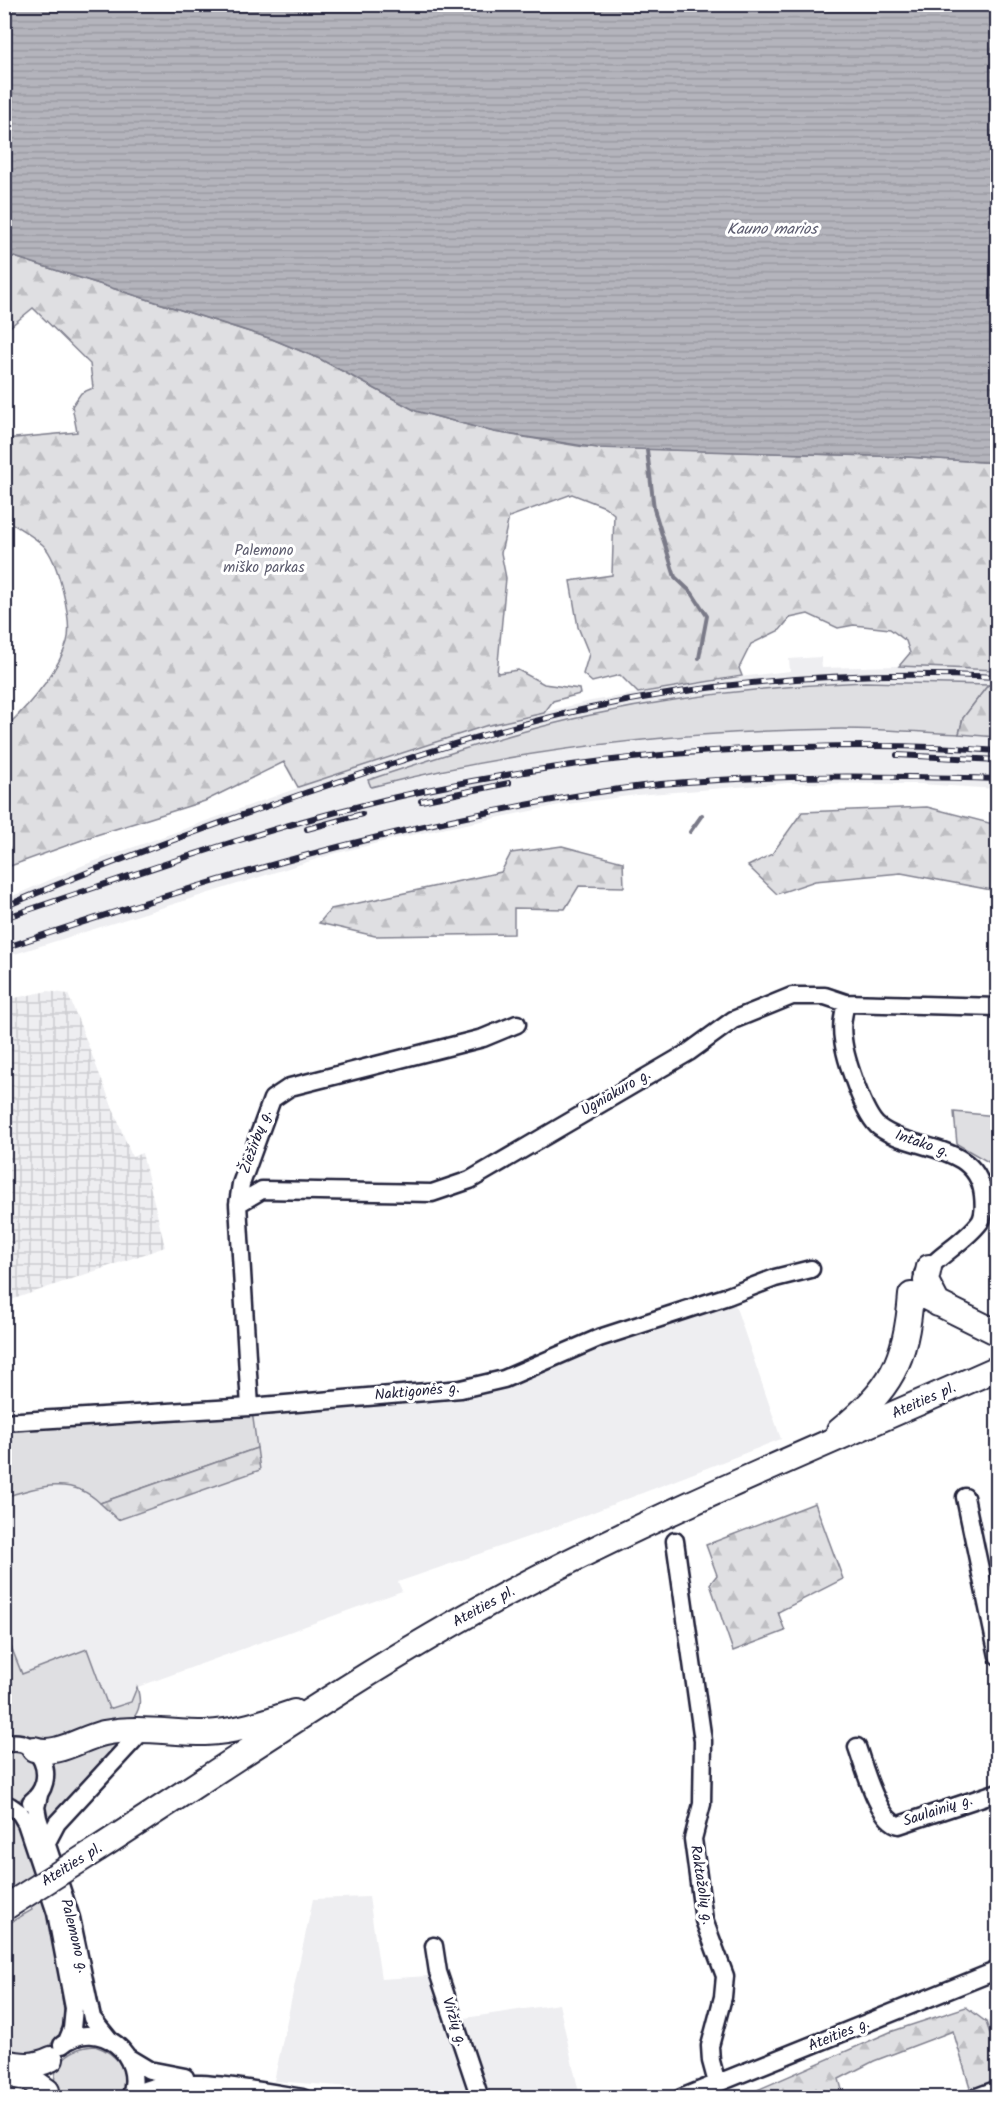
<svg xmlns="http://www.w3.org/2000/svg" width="1002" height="2102" viewBox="0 0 1002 2102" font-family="Kalam,sans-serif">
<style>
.built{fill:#eeeef1}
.industrial{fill:url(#industrial-grid)}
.green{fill:#dfdfe2;stroke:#80808e;stroke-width:1.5}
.forest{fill:url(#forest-firs);stroke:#80808e;stroke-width:1.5}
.water{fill:url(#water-rules);stroke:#7a7a88;stroke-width:1.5}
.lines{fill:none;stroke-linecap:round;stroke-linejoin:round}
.stream{stroke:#7a7a88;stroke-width:4}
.minor-casing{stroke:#22223b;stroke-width:21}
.highway-casing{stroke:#22223b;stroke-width:28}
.minor{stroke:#fff;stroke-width:16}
.highway{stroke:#fff;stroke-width:24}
.rail-casing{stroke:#22223b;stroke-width:6}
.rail{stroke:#fff;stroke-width:4;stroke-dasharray:11;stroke-linecap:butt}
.highway-bridge-casing{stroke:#22223b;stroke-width:28;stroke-linecap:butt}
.highway-bridge{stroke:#fff;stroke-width:24}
.labels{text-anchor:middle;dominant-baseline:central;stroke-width:6;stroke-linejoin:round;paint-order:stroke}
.park-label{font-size:15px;fill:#5b5b6d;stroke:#fff}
.street-label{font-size:15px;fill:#22223b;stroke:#fff}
.water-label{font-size:16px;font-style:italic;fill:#5c5c6f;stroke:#fff}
</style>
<defs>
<pattern id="industrial-grid" width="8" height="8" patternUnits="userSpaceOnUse" patternTransform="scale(1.5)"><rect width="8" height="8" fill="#eeeef1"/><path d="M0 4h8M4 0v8" fill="none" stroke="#ccccd0"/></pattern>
<pattern id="forest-firs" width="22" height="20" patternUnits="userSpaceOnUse" patternTransform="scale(1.5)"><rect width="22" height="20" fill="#dfdfe2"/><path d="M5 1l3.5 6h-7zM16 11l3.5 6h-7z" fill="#bfbfc3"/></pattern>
<pattern id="water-rules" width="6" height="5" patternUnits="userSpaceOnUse" patternTransform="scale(1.5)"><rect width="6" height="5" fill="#b4b4bc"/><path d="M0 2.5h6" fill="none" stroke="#9a9aa2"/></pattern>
</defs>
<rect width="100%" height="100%" fill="#fff"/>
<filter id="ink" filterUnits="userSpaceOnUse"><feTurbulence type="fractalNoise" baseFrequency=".0167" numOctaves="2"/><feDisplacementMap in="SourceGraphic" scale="12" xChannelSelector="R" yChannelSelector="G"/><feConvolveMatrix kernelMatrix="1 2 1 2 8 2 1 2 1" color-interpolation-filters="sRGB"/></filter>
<g filter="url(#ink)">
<path class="built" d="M821,657l1,11 77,-2 98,4v16l-132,-4 -51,2 -125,13 -99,18 -218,72 140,-30 109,-14 109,-10 112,-4 155,8v52l-77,-5 -132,-1 -151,12 -77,10 -158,32 -69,17 -328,103 -1,-57 80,-35 305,-110 96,-29 106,-25 131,-22 68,-8 -1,-12z
M730,1290l51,149 -239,93 -144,50 4,9 -267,97 -4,14 -22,7 -87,-35 -17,-45v-132l40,-12h21l28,12 24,23 142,-50 -8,-59 206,-25z
M369,1897l12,82 63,-4 14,44 101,-15 21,93h-207l-21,-10 -78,-6 39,-182z
M997,2017v37l-11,-32z"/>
<path class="industrial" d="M48,991l20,3 64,163 10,-4 23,94 -160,55v-302z"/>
<path class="green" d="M865,682l123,3 -25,33 -4,16c-39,-2 -79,-5 -118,-5 -157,2 -318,19 -470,58l-3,-7c74,-24 147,-49 223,-65 90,-19 182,-29 274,-33z
M954,1112l43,4v51l-40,-23z
M252,1411l5,37 -157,55c-28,-28 -63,-16 -95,-6v-69z
M4,1629l18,45 65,-25 22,60 22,-7 6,-15c4,14 4,23 -6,34l-80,26 -42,-12 -5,-4z
M130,1733l-81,91 -10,-12 8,-51z
M5,1750l19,2 12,13 1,18c-9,12 -16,21 -32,17z
M5,1812l13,8 32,95 15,103 -5,16 -19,21 -36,4 -1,-133 28,-16 -10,-28 -17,11z
M95,2046c22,7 39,28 27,51h-64c-12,-28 9,-50 37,-51z
M170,2089l56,6 7,2 -93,1z"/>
<path class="forest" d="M5,254l267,85 48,20 96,52 78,21 90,15 324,10 89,6v207l-98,-4 11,-13 -4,-12 -16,-12 -36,-4 -16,3 -30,-14 -18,4 -10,12 -29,14 -12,24 3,8 -104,17 -18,-18 -28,7 -9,-8 6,-20 -11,-27 -8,-46 42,-6 2,-61 -9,-7 -33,-13 -63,23 -8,36 5,25 -9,95 21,-3 26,14 35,5 1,5 -27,7 -9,12 -59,13 -187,61 -14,-25 -79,39 -112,35 -88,32v-140c23,-22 52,-54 62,-86 6,-20 -9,-83 -24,-97 -11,-10 -26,-18 -38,-26v-80l72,-7 -5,-26 9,-13 12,-5 -3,-24 -57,-56 -28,23z
M988,685l9,1v51l-38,-3 4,-16z
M927,807l70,18v66l-96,-18 -86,8 -38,13 -29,-28 24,-12 30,-42z
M562,846l61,16 1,25 -45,-1 -14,23 -51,-1v26l-139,2 -56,-13 12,-14 170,-37 10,-19z
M997,1182l1,81h-2l-4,-11 -1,-66z
M257,1448l3,22 -142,50 -18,-17z
M815,1503l28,76 -65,33 7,19 -52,20 -23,-67 7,-9 -11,-30z
M966,2007l20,15 11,32v31l-25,9 -19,-63 -79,30 -35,18 5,18 -105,1 151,-66z"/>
<path class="water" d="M4,5h993v458l-89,-6 -311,-9 -103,-16 -78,-21 -96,-52 -48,-20 -267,-85z"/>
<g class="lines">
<path class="stream" d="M647,450l7,59 21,68 17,16 15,23 -8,42
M690,832l12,-17"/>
<g class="minor-casing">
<path id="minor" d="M846,1003c-3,13 -5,23 -3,36 2,19 21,77 36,88 33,25 98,15 104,68 1,9 2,19 -3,27 -15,20 -41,33 -57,52
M238,1204l24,-14 170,3 38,-13 219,-128 44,-32 59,-24h33l21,7 152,4
M250,1407l-12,-203 3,-20 31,-85 18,-12 193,-49 34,-14
M4,1422l246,-15 211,-18 43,-10 95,-41 129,-42 47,-18 36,-9
M965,1497l33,159
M675,1541l28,200 -1,63 -9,35 11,81 21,56 -2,21 -13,49 1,15 6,22
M4,1744c37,-10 56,36 27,58
M857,1747c7,19 21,74 42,78l99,-33
M39,1795l-3,12 2,11 33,100 21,100 17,21
M10,1806l10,7 6,10 30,90 18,95 -2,21 -5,12
M47,1842l10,-19 87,-94
M434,1946l4,26 42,126
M62,2045c37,-30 85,11 68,53
M129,2058l20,12 36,7
M132,2098c27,-29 133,-6 171,0
M681,2098l317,-128
M974,2098l24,-9"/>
</g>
<g class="highway-casing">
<path id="highway" d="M929,1267l-3,14 12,23
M839,1431c52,-43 67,-68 72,-136l12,1 75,37
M34,1749c22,8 47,-11 70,-16 34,-7 66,0 101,0 30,-1 60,-11 89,-21
M99,1848c135,-87 268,-179 409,-255 158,-84 326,-152 490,-225
M4,2062c19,4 30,5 47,-3
M7,2074l23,5 17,12"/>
</g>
<use href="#minor" class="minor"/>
<use href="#highway" class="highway"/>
<g class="rail-casing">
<path id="rail" d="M897,755l101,5
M421,801l88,-18
M307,829l55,-15
M4,907c97,-42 196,-77 295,-112 95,-32 190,-65 287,-86 135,-29 274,-39 412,-32
M4,918c112,-37 222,-77 336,-107 150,-40 304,-60 459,-64 66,-2 133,-2 199,4
M4,948c157,-52 314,-101 476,-134 60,-12 121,-24 181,-30 112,-10 224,-8 337,-5"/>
</g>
<use href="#rail" class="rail"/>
<g class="highway-bridge-casing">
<path id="highway-bridge" d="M6,1907l93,-59"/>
</g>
<use href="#highway-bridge" class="highway-bridge"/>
</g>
</g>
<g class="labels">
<g class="park-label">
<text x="264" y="551">Palemono<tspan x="264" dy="17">miško parkas</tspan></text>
</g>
<g class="street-label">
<text transform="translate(616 1093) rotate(-30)">Ugniakuro g.</text>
<text transform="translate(256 1142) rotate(-70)">Žiežirbų g.</text>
<text transform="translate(922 1144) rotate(19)">Intako g.</text>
<text transform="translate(417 1392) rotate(-5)">Naktigonės g.</text>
<text transform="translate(924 1401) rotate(-24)">Ateities pl.</text>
<text transform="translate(484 1607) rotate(-29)">Ateities pl.</text>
<text transform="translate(938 1811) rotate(-18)">Saulainių g.</text>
<text transform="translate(72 1865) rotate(-32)">Ateities pl.</text>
<text transform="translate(701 1885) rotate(81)">Raktažolių g.</text>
<text transform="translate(74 1936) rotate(76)">Palemono g.</text>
<text transform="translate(454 2022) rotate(72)">Viržių g.</text>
<text transform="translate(839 2035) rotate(-22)">Ateities g.</text>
</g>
<g class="water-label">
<text x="772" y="229">Kauno marios</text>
</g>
</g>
<rect width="1002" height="2102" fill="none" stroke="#fff" stroke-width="24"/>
<rect x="12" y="12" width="978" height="2078" fill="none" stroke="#22223b" stroke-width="2" filter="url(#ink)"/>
</svg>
